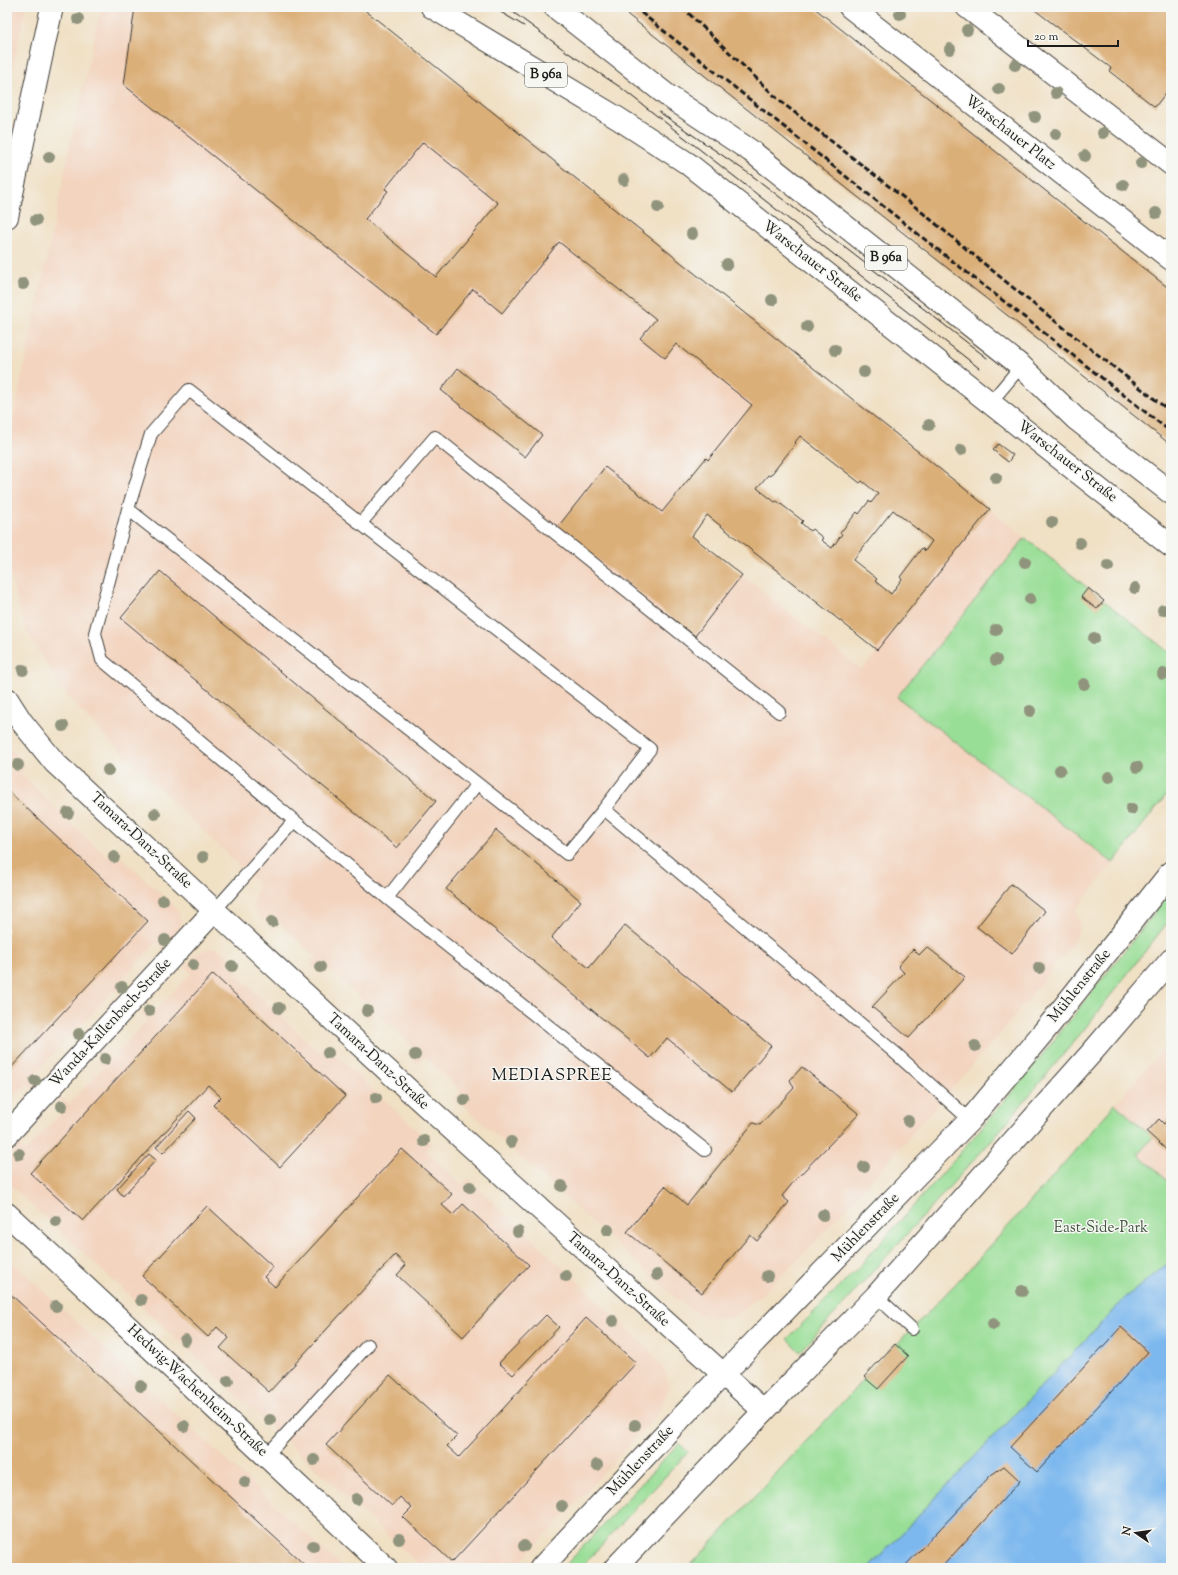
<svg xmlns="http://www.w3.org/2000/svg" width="1178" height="1575" viewBox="0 0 1178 1575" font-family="'Sorts Mill Goudy',serif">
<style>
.built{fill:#f3d4bf}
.green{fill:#99de96;stroke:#5a7d59}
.water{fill:#7cb8ee;stroke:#4c6a85}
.building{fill:#dbaf78;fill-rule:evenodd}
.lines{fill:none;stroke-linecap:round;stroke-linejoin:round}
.lane-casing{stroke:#3c3935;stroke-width:14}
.street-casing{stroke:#3c3935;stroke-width:24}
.secondary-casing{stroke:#3c3935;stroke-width:24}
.primary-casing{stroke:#3c3935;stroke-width:24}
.lane{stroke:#fff;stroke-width:12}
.street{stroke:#fff;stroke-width:22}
.secondary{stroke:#fff;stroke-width:22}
.primary{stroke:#fff;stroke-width:22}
.tram{stroke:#1c1c1c;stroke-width:1}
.rail{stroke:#1c1c1c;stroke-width:3;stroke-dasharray:6 3;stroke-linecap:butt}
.tree{fill:#90947c}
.labels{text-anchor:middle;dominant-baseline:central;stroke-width:3;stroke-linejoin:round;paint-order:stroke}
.shield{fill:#f6f6f2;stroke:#5d5d5c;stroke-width:1}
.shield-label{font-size:14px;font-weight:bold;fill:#1c1c1c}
.street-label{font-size:15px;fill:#1c1c1c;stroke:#f6f6f2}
.park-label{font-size:15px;fill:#425641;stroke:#f6f6f2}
.quarter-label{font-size:17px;letter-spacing:1px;fill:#1c1c1c;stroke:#f6f6f2}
</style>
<rect width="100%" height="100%" fill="#f6f6f2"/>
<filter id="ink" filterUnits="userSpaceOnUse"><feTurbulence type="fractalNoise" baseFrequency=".025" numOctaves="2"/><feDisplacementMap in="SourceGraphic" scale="8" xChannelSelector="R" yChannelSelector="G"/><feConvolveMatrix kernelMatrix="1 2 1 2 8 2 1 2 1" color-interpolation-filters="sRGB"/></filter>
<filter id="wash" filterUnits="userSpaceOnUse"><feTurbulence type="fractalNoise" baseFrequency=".012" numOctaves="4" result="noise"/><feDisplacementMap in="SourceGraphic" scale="16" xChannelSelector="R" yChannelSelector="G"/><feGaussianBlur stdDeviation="0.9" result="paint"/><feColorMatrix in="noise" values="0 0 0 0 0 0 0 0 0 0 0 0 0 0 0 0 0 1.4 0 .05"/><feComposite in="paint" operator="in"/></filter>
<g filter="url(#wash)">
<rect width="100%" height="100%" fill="#f0e0c4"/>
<path class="built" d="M7,7h19l-19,87z
M101,7h260l459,367 -128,162 170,134 128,-161 35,29 -128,159 216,166 -38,48 6,14 -5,14 -75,94 -149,169 -54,58 -38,36 -24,19 -9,3h-16l-14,-5 -18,-12 -224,-203 6,-7 -37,-35 -7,7 -10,-9 6,-7 -37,-35 -7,7 -10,-10 7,-6 -38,-35 -7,6 -10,-9 6,-7 -38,-35 -6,7 -14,-13 -5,-9 -1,-7 6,-16 -164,-159 -34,-37 -35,-59 -14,-47 -5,-29v-105l70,-336z
M7,744l19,23 -6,6 39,38 6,-6 9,9 -6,7 39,35 6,-6 61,56 5,7 2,12 -5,10 -13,14 -6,-7 -35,38 7,6 -8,9 -7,-6 -35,38 6,7 -7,8 -8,-6 -35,38 7,7 -8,9 -7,-7 -20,22z
M209,948h7l9,5 15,13 -6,7 38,35 6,-6 9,8 -6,7 39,36 6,-7 105,97 -6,7 37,35 7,-6 180,170 17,24 2,13 -2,11 -8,17 -143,154h-92l-416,-386 2,-25 9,-11 8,5 34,-37 -6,-7 9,-9 6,6 35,-37 -7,-6 9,-10 7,6 34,-37 -6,-6 9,-10 6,6 35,-37 -7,-6 12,-13z
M1171,1040v144l-33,-30 15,-17 -38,-33z
M7,1257l77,72 259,239h-336z"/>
<path class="green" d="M1025,538l146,116v135l-58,74 -216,-166z
M1171,892v26l-89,114 -90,108 -192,212 -13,-13 71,-71 84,-94 82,-96z
M1115,1104l38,33 -15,17 33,30v77l-46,37 -256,270h-181l177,-190 -1,-1 31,-33 1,1c77,-77 149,-159 219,-241z
M679,1443l9,9 -108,116h-17z"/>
<path class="water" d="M1171,1261v307h-302l256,-270z"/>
<g id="blocks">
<path class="building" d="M135,7h226l629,502 -113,141 -170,-135 -15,21 50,39 -47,61 -138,-108 48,-61 57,45 44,-54 2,2 44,-55 -76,-61 -11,14 -25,-20 16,-19 -97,-77 -57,71 -29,-24 -37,45 -312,-249zM423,142l75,61 -62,74 -71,-58 23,-28 -3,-2zM800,436l60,47 2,-2 16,13 -7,9 -2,-2 -10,13 -2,-2 -17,21 2,1 -10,14 -11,-8 2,-2 -11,-9 -2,2 -9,-8 2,-2 -26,-20 -2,1 -18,-14 11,-13 2,1 26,-33 -1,-1zM893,510l39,31 -7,10 -3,-3 -22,29 2,2 -11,15 -16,-13 2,-2 -24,-19z
M618,7h195l358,283v155z
M1031,7h140v79l-16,21 -46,-36 2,-3z
M458,368l84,67 -17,22 -84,-67z
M998,444l15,11 -5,7 -15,-12z
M160,571l276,230 -39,47 -276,-230z
M1088,588l16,13 -7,8 -16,-12z
M7,790l141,131 -141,151z
M496,830l85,71 -30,37 38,30 36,-43 146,121 -39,46 -65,-54 -17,20 -204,-169z
M1011,884l34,27 -33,43 -35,-27z
M927,947l38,30 -56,61 -37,-31 32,-34 -6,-7 15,-17 6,6z
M213,974l132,122 -65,71 -67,-62 8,-8 -13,-12 -125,136 -53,-48z
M802,1067l57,47 -63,65 -14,17 7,6 -32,39 -7,-6 -48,58 -75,-61 38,-46 22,19 66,-82 7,2 34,-37 -4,-8z
M189,1111l7,7 -33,35 -7,-6z
M1171,1116v38l-24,-22 12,-13 5,5z
M402,1149l50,45 -10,11 11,10 10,-11 66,61 -66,72 -66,-62 9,-10 -11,-10 -126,137 -49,-44 9,-10 -12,-11 -9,10 -66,-61 65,-70 66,61 -9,10 11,10z
M149,1154l7,6 -33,36 -6,-7z
M7,1291l61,56 240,221h-301z
M546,1315l13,12 -46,48 -14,-12z
M586,1318l50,45 -184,199 -49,-45 9,-9 -12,-11 -8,9 -66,-61 64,-70 67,61 -10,10 12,11z
M1121,1327l27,25 -111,120 -27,-25z
M895,1344l13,12 -30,33 -14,-12z
M1004,1466l16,15 -79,87h-38l88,-93z"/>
</g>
</g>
<g filter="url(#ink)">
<use href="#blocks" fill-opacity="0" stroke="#3c3935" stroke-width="1"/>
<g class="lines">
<g class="lane-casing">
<path id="lane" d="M991,402l30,-36
M128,509l-33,124 7,27 285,238
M360,524l75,-87 344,275
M477,784l-90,114 318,252
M604,809l-37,45 -439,-345 23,-75 38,-44 461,359 -46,60 289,242 77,69
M215,910l79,-89
M876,1296l36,33
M266,1456l102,-111"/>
</g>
<g class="street-casing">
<path id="street" d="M850,7l321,252
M967,7l204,157
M7,217l45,-210
M7,699l14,22 34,42 359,332 350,316
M7,1135l208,-225
M7,1214l379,354"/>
</g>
<g class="secondary-casing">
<path id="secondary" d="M541,1568l134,-144 295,-304 81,-97 120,-151
M615,1568l149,-157 112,-115 218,-246 77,-90"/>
</g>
<g class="primary-casing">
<path id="primary" d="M432,7l187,112 68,44 484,383
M555,7l113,89 83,55 270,215 55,53 95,74"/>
</g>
<use href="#lane" class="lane"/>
<use href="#street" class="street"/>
<use href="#secondary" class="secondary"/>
<use href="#primary" class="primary"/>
<path class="tram" d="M492,7l32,19
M506,7l61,45 53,35 359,281
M659,112l95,65 233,181"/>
<path class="rail" d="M634,7l294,235 243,190
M682,7l98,94 138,108 104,86 149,117"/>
</g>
<g class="tree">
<circle cx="900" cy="14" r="6"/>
<circle cx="78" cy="19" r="6"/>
<circle cx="967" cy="30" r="6"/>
<circle cx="950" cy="49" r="6"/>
<circle cx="1015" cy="65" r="6"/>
<circle cx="999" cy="89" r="6"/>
<circle cx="1056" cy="93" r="6"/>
<circle cx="1035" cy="117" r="6"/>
<circle cx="1103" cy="133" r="6"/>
<circle cx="1056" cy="134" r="6"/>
<circle cx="1085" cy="156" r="6"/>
<circle cx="49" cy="157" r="6"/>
<circle cx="1141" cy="163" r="6"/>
<circle cx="624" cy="180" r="6"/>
<circle cx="1123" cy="185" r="6"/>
<circle cx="658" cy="207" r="6"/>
<circle cx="1156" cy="213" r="6"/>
<circle cx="36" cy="220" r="6"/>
<circle cx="692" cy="234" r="6"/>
<circle cx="727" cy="264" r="6"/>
<circle cx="23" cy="284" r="6"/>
<circle cx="772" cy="300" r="6"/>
<circle cx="807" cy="327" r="6"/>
<circle cx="835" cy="350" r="6"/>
<circle cx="864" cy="372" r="6"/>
<circle cx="929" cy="425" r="6"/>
<circle cx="961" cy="450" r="6"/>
<circle cx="996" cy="478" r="6"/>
<circle cx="1052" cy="522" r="6"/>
<circle cx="1080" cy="543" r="6"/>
<circle cx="1025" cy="562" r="6"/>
<circle cx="1108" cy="566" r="6"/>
<circle cx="1135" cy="588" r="6"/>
<circle cx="1030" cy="599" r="6"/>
<circle cx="1163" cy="610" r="6"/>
<circle cx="996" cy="630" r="6"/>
<circle cx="1094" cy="638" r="6"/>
<circle cx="996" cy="660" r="6"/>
<circle cx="23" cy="670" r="6"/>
<circle cx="1163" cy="674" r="6"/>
<circle cx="1084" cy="684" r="6"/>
<circle cx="1030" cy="711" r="6"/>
<circle cx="63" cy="726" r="6"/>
<circle cx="18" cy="765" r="6"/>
<circle cx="1137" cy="767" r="6"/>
<circle cx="108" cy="770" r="6"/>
<circle cx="1060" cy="770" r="6"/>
<circle cx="1109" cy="777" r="6"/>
<circle cx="1131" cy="809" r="6"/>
<circle cx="68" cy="813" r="6"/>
<circle cx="155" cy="814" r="6"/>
<circle cx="114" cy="857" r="6"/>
<circle cx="203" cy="857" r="6"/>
<circle cx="163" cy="900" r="6"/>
<circle cx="272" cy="922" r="6"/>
<circle cx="165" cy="940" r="6"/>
<circle cx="193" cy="965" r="6"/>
<circle cx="232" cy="966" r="6"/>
<circle cx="320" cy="967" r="6"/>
<circle cx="1039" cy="968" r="6"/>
<circle cx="122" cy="987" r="6"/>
<circle cx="279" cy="1008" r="6"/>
<circle cx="149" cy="1011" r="6"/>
<circle cx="367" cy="1011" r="6"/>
<circle cx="79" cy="1034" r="6"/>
<circle cx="975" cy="1046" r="6"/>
<circle cx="328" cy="1053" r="6"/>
<circle cx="415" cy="1055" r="6"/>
<circle cx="105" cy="1059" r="6"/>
<circle cx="35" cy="1081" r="6"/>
<circle cx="376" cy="1098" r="6"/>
<circle cx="464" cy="1100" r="6"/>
<circle cx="62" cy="1106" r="6"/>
<circle cx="908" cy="1121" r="6"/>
<circle cx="424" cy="1141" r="6"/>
<circle cx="511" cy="1142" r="6"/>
<circle cx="19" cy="1154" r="6"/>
<circle cx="864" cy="1167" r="6"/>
<circle cx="562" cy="1186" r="6"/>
<circle cx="470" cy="1187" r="6"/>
<circle cx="823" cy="1215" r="6"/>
<circle cx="56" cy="1221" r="6"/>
<circle cx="608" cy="1230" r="6"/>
<circle cx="518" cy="1232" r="6"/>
<circle cx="657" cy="1275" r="6"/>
<circle cx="566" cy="1276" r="6"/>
<circle cx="767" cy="1276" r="6"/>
<circle cx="1022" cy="1291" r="6"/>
<circle cx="141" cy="1300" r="6"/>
<circle cx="56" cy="1306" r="6"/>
<circle cx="613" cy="1321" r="6"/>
<circle cx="993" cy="1324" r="6"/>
<circle cx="185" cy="1340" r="6"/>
<circle cx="228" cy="1381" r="6"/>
<circle cx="141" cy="1386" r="6"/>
<circle cx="270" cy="1420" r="6"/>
<circle cx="635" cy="1425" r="6"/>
<circle cx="184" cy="1426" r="6"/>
<circle cx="314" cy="1460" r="6"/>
<circle cx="597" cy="1465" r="6"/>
<circle cx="245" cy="1482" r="6"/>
<circle cx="356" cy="1499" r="6"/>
<circle cx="562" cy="1506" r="6"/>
<circle cx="399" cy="1539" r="6"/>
<circle cx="313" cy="1546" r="6"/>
<circle cx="524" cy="1546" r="6"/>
</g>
</g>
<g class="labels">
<g class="shield">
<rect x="525" y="63" width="42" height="24" rx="3"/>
<rect x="865" y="246" width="42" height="24" rx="3"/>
</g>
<g class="shield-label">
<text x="546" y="75">B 96a</text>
<text x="886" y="258">B 96a</text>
</g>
<g class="street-label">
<text transform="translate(1010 133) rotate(38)">Warschauer Platz</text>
<text transform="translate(812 262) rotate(38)">Warschauer Straße</text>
<text transform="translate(1067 462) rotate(38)">Warschauer Straße</text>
<text transform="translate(141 841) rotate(43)">Tamara-Danz-Straße</text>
<text transform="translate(1080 986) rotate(-51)">Mühlenstraße</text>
<text transform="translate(111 1023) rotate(-47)">Wanda-Kallenbach-Straße</text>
<text transform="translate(378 1062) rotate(43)">Tamara-Danz-Straße</text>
<text transform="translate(866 1228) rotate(-46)">Mühlenstraße</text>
<text transform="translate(618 1280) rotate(42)">Tamara-Danz-Straße</text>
<text transform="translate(197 1391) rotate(43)">Hedwig-Wachenheim-Straße</text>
<text transform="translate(641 1461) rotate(-47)">Mühlenstraße</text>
</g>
<g class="park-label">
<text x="1101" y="1228">East-Side-Park</text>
</g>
<g class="quarter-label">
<text x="552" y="1076">MEDIASPREE</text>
</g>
</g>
<rect width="1178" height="1575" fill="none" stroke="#f6f6f2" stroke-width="24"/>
<g transform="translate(1136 1533) rotate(283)" stroke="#f6f6f2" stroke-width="3" paint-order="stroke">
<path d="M0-3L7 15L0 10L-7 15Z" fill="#1c1c1c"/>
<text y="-6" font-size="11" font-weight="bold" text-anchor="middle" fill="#1c1c1c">N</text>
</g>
<path d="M1028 40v6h90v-6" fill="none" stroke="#1c1c1c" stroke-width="2"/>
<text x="1034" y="40" font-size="12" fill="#1c1c1c" stroke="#f6f6f2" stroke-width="3" paint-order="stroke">20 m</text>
</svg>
